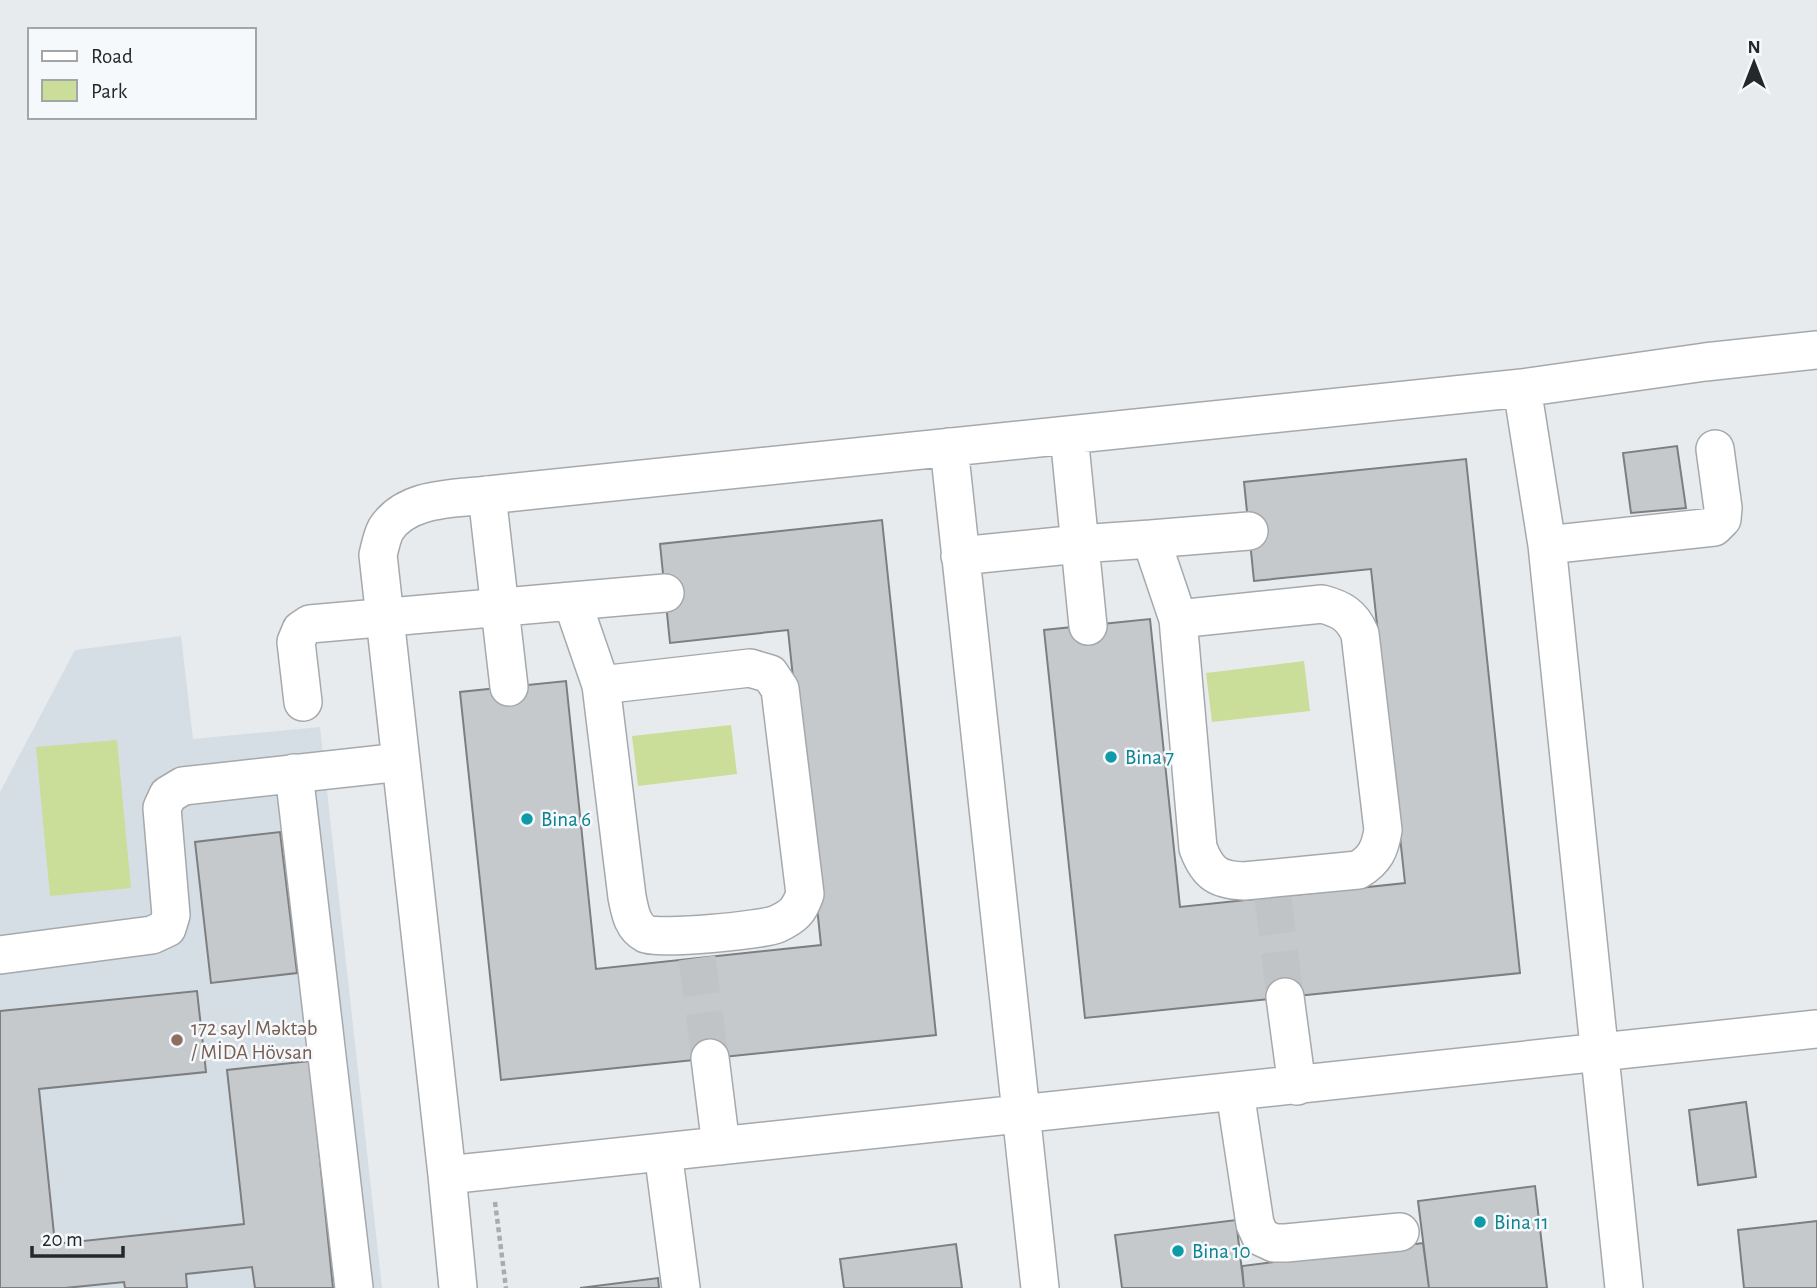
<svg xmlns="http://www.w3.org/2000/svg" width="1817" height="1288" viewBox="0 0 1817 1288" font-family="'Alegreya Sans',sans-serif">
<style>
.built{fill:#d5dee5}
.green{fill:#cadd99}
.building{fill:#c6c9cb;stroke:#7c7e80;stroke-width:2}
.lines{fill:none;stroke-linecap:round;stroke-linejoin:round}
.minor-tunnel{stroke:#c1c4c6;stroke-width:37;stroke-dasharray:37 18;stroke-linecap:butt}
.minor-casing{stroke:#a6a9ab;stroke-width:40}
.path{stroke:#a9acae;stroke-width:4.5;stroke-dasharray:5 3.5;stroke-linecap:butt}
.minor{stroke:#fff;stroke-width:37}
.culture-dot{fill:#0f9aa8;stroke:#f6f9fb;stroke-width:2.5}
.education-dot{fill:#8d6e63;stroke:#f6f9fb;stroke-width:2.5}
.labels{text-anchor:middle;dominant-baseline:central;stroke-width:5;stroke-linejoin:round;paint-order:stroke}
.culture-label{font-size:21px;fill:#0d838f;stroke:#f6f9fb;text-anchor:start}
.education-label{font-size:21px;fill:#785e54;stroke:#f6f9fb;text-anchor:start}
</style>
<rect width="100%" height="100%" fill="#e8ebee"/>
<path class="built" d="M181,636l12,103 127,-12 62,561h-382v-496l75,-142z"/>
<path class="green" d="M1304,661l6,50 -98,11 -6,-49z
M731,725l6,49 -99,12 -6,-50z
M117,740l14,148 -81,8 -14,-149z"/>
<path class="building" d="M1677,446l9,62 -55,5 -8,-60z
M1466,459l54,514 -435,45 -41,-388 106,-11 30,288 225,-24 -34,-314 -117,12 -10,-99z
M882,520l54,515 -435,45 -41,-388 106,-11 30,288 225,-24 -33,-315 -118,13 -10,-99z
M280,832l17,141 -86,10 -16,-141z
M197,991l9,81 -167,17 16,155 189,-20 -17,-154 83,-9 23,227h-78l-3,-21 -66,7 1,14h-62l-1,-6 -59,6h-65v-277z
M1746,1102l10,75 -58,8 -9,-75z
M1535,1186l12,102h-118l-11,-87z
M1236,1220l8,68h-122l-7,-53z
M1817,1221v67h-73l-6,-58z
M1423,1243l6,45h-185l-2,-22z
M956,1244l6,44h-118l-4,-29z
M658,1278l1,10h-79z"/>
<g class="lines">
<path class="minor-tunnel" d="M1273,897l12,100
M697,958l13,100"/>
<g class="minor-casing">
<path id="minor" d="M1522,388l183,-26 112,-12
M1069,435l19,191
M949,447l91,841
M487,495l22,192
M1151,539l98,-8
M1547,545l167,-18 8,-8 1,-11 -8,-59
M960,556l119,-12 72,-5 27,80 20,229c10,26 20,32 46,33l114,-11c17,-10 22,-21 25,-40l-23,-196c-8,-19 -19,-25 -38,-30l-144,15
M572,601l93,-8
M303,702l-7,-60 5,-12 9,-6 262,-23 29,84 149,-17 20,6 10,15 25,205c-6,17 -11,22 -28,30 -13,6 -118,16 -131,10 -14,-7 -16,-23 -19,-37l-26,-212
M294,773l60,515
M0,955l152,-20 15,-7 4,-13 -9,-107 6,-13 15,-9 218,-24
M1285,997l12,89
M710,1058l11,88
M1235,1092l20,132 6,13 13,6h12l114,-11
M663,1152l18,136
M447,1175l-69,-620c2,-8 4,-19 8,-26 21,-32 67,-30 101,-34l1035,-107 25,157 77,743
M458,1288l-11,-113 1370,-146"/>
</g>
<path class="path" d="M495,1202l11,86"/>
<use href="#minor" class="minor"/>
</g>
<g class="culture-dot">
<circle cx="1111" cy="757" r="7"/>
<circle cx="527" cy="819" r="7"/>
<circle cx="1480" cy="1222" r="7"/>
<circle cx="1178" cy="1251" r="7"/>
</g>
<circle class="education-dot" cx="177" cy="1040" r="7"/>
<g class="labels">
<g class="culture-label">
<text x="1125" y="757">Bina 7</text>
<text x="541" y="819">Bina 6</text>
<text x="1494" y="1222">Bina 11</text>
<text x="1192" y="1251">Bina 10</text>
</g>
<g class="education-label">
<text x="191" y="1028">172 sayl Məktəb<tspan x="191" dy="24">/ MİDA Hövsan</tspan></text>
</g>
</g>
<rect x="28" y="28" width="228" height="91" fill="#f6f9fb" stroke="#a3a5a7" stroke-width="2"/>
<rect x="42" y="51" width="35" height="10" fill="#ffffff" stroke="#a3a5a7" stroke-width="2"/>
<text x="91" y="63" font-size="21" fill="#262728">Road</text>
<rect x="42" y="80" width="35" height="21" fill="#cadd99" stroke="#a3a5a7" stroke-width="2"/>
<text x="91" y="98" font-size="21" fill="#262728">Park</text>
<g transform="translate(1754 63)" stroke="#f6f9fb" stroke-width="5" paint-order="stroke">
<path d="M0-5L12 26L0 18L-12 26Z" fill="#262728"/>
<text y="-10" font-size="19" font-weight="bold" text-anchor="middle" fill="#262728">N</text>
</g>
<path d="M32 1246v10h91v-10" fill="none" stroke="#262728" stroke-width="3.5"/>
<text x="42" y="1246" font-size="21" fill="#262728" stroke="#f6f9fb" stroke-width="5" paint-order="stroke">20 m</text>
</svg>
